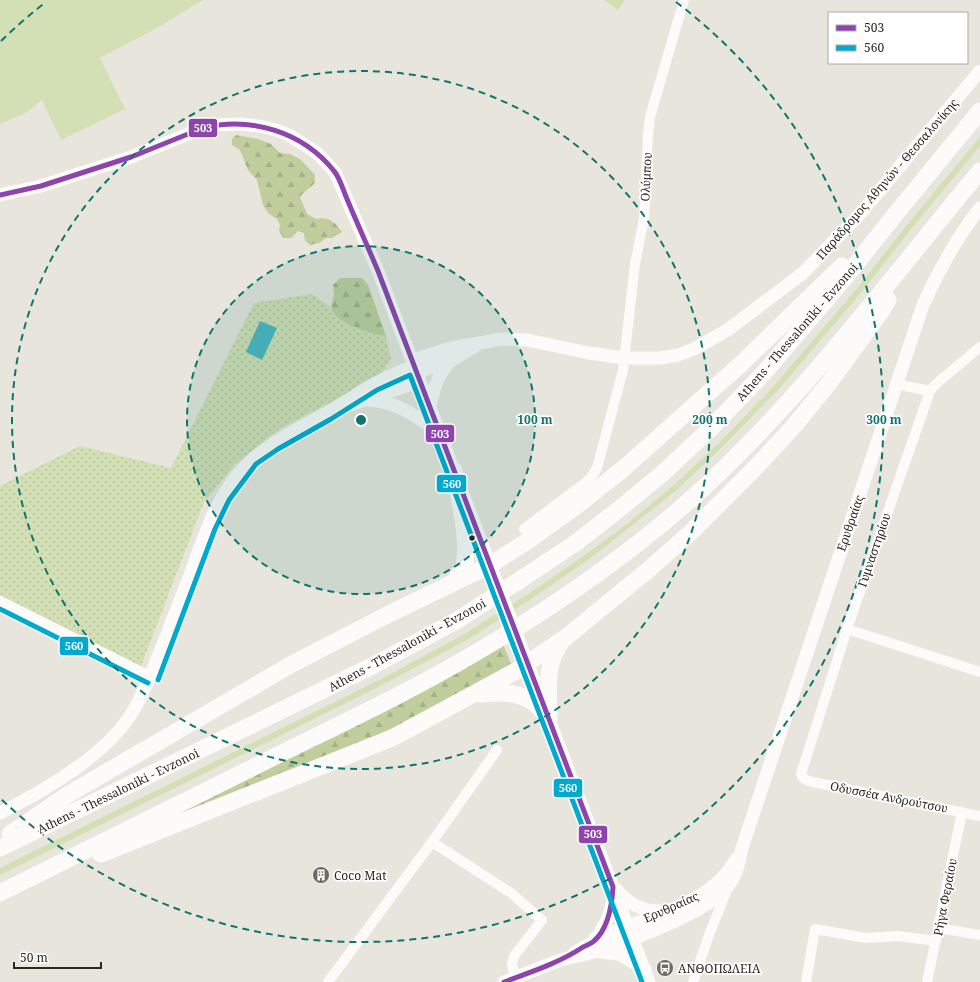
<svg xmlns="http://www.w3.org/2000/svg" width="980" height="982" viewBox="0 0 980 982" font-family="'Noto Serif',serif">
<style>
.grass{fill:#d3dfb4}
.forest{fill:url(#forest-firs)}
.park{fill:url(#park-dots)}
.water{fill:#4db6c0}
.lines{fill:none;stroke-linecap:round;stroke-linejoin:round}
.street{stroke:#fcfbfa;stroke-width:10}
.secondary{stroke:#fcfbfa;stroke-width:13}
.highway{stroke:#fcfbfa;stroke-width:17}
.bus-1-casing{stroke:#fff;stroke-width:8}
.bus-2-casing{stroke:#fff;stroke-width:8}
.bus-1{stroke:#8e44ad;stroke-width:5}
.bus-2{stroke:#00a9ce;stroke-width:5}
.ring{fill:none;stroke:#0f766e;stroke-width:2;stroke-dasharray:7 5}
.bus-dot{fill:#2b2822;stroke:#fff;stroke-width:1.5}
.labels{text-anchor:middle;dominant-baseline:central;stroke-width:3.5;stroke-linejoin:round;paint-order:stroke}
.street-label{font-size:12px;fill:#2b2822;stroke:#fff}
.poi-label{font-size:12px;fill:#2b2822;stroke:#fff;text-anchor:start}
.centre{fill:#0f766e;stroke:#fff;stroke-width:2}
.ring-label{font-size:12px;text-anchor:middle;font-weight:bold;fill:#0f766e;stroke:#fff;stroke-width:3.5;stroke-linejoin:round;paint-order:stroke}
.line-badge{stroke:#fff;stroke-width:1.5}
.badge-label{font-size:11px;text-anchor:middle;font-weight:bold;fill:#fff}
</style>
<defs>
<pattern id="forest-firs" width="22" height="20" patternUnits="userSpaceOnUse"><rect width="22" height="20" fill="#c0ce9d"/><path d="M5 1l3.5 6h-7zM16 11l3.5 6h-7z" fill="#a5b187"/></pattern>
<pattern id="park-dots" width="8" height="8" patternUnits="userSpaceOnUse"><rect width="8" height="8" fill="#d3dfb4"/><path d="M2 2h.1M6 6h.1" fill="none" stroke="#b5bf9a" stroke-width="1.8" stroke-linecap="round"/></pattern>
</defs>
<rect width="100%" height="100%" fill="#e8e5dc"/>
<path class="grass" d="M0,0h203l-48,29 -55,29 25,51 -64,31 -19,-40 -15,12 -27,12z
M604,0h21l-7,10z
M980,137v9l-69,83 -46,59 -87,102 -55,56 -45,43 -90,71 -57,39 -64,41 -81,43 -386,192v-7l383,-190 80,-43 65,-41 57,-39 46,-34 43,-36 45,-42 54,-56 86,-101 48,-61z"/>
<path class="forest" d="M236,135l22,4 13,5 9,9 10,1 11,6 14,15v7c-4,6 -12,10 -15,15l7,17 9,5c12,-3 20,4 26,13l-10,6h-6l-7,5 -9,2 -5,-4 -1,-8 -6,-2 -7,7h-8l-4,-8 1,-5 -3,-6 -9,-6 -5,-8 -6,-25 -9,-10 -8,-20 -8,-5v-6z
M340,278h22l6,7 18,51c-10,0 -41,-11 -48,-18 -3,-2 -5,-7 -7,-11l3,-12 -1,-10z
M503,644l8,20 -26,15 -89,49 -231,92z"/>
<path class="park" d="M312,294c6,4 13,8 18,13 3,3 4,8 7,11 6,6 40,18 49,18l5,23 -12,18 -98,51 -47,37 -30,37 -63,164 -141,-71v-109l80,-40 91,22 83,-165z"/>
<path class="water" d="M260,321l17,7 -15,32 -16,-8z"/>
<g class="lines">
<path class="street" d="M980,347l-44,37 -6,7 -83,238 -46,145 2,4 5,3 172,35
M896,384l34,7
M524,529l61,-46 7,-7 5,-8 26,-98 12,-106 9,-45 4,-85 2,-17 34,-117
M0,601l151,76
M847,629l133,43
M432,842l79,51 31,27 -28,36 -2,8 3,14
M938,928l42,7
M328,982l104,-140 65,-92
M693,982l16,-47 18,-45
M806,982l9,-53 51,9 32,-2 38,5
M927,982l35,-170"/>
<path class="secondary" d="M0,195l41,-9 90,-29 72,-29 12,-3 26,-1 18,2 17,4 13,5 28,18 18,19 43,99 271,711
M412,360l39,-12 51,-9 25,1 62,13 35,5h37l17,-3 16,-6 35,-20 74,-56 56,-58 121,-144
M417,373l37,-14 20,-12
M369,400c29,2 49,17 71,34
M350,405l70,-24
M430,406c4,-17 8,-33 21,-45
M0,813c44,-22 102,-55 130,-97 14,-22 24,-48 33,-72 9,-23 18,-46 27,-69 12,-32 22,-66 42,-93 26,-35 59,-49 95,-69 16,-9 31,-20 47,-29 13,-7 26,-13 40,-18
M616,889c12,15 28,23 47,22
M594,940c12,-14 19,-30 19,-49
M600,952l19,2 26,15
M574,953c18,-11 36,-20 55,-27 38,-15 86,-28 107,-67
M504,982c20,-8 40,-16 60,-23 11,-3 22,-4 33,-8 32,-10 113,-39 132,-66 8,-10 10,-24 13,-37l181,-543c16,-35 33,-67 57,-97"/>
<path class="highway" d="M453,583c5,-5 9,-11 11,-18 6,-24 -6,-70 -10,-95
M479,694c16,-1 34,-3 49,5 8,4 15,13 21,19
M549,718c0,-26 -5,-55 13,-77
M10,834l59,-40 223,-130 95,-49 103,-50 36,-23 53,-38 45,-36 117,-104 101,-98
M0,848l376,-184 80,-43 64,-41 57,-38 46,-36 41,-34 46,-43 53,-55 85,-100 46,-58 86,-105
M101,854l291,-116 124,-67 49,-33 82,-67 44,-39 65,-65 37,-40 36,-44 51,-70 8,-13
M0,893c93,-46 186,-92 278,-138 67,-33 135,-65 199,-103 73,-43 148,-95 212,-151 110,-98 197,-217 291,-330"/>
<g class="bus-1-casing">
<path id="bus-1" d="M0,195l41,-9 90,-29 72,-29c48,-12 100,4 131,43 6,7 9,19 13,28 10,24 21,48 31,72l235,616c-1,18 -4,41 -19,54 -3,3 -7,4 -11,6 -24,16 -52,25 -79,35"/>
</g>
<g class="bus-2-casing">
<path id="bus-2" d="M0,609l148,74
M158,680l57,-151 14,-29 27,-36 22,-15 53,-30 46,-29 33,-15 232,607"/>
</g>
<use href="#bus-1" class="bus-1"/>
<use href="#bus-2" class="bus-2"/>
</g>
<circle cx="361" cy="420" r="174" fill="#0f766e" fill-opacity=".12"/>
<g class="ring">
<circle cx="361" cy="420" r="174"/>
<circle cx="361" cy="420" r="349"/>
<path d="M1 41A523 523 0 0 1 46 2M676 2A523 523 0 1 1 1 799"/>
</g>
<defs>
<g id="building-disc" transform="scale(0.9)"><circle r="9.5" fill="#6d6a63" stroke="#fff"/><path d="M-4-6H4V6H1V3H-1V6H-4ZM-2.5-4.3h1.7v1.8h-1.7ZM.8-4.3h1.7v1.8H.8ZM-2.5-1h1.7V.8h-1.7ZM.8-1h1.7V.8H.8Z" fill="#fff"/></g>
<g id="bus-disc" transform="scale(0.9)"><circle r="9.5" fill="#6d6a63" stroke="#fff"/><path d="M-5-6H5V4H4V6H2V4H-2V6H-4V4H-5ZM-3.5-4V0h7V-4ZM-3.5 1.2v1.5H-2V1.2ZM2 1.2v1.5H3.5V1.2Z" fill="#fff"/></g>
</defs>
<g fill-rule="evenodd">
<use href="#building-disc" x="321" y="875"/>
<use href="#bus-disc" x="665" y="968"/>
</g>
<circle class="bus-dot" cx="472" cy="538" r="3.5"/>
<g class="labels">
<g class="street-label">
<text transform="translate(646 177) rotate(-87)">Ολύμπου</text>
<text transform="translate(887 179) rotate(-49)">Παράδρομος Αθηνών - Θεσσαλονίκης</text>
<text transform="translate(797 332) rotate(-49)">Athens - Thessaloniki - Evzonoi</text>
<text transform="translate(850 523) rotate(-71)">Ερυθραίας</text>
<text transform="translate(874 550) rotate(-71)">Γυμναστηρίου</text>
<text transform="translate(407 645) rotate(-29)">Athens - Thessaloniki - Evzonoi</text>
<text transform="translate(118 791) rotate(-26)">Athens - Thessaloniki - Evzonoi</text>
<text transform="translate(889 797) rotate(11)">Οδυσσέα Ανδρούτσου</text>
<text transform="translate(945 897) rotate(-79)">Ρήγα Φεραίου</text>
<text transform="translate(671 907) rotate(-24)">Ερυθραίας</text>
</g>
<g class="poi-label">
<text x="334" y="875">Coco Mat</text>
<text x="678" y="968">ΑΝΘΟΠΩΛΕΙΑ</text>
</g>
</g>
<circle cx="361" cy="420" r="6" class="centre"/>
<g class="ring-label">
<text x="535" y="424">100 m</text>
<text x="710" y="424">200 m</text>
<text x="884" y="424">300 m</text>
</g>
<g class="line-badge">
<rect x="188" y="118" width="30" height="20" rx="4" fill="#8e44ad"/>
<rect x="425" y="424" width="30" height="19" rx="4" fill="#8e44ad"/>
<rect x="436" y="474" width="31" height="19" rx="4" fill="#00a9ce"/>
<rect x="59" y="636" width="30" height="20" rx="4" fill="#00a9ce"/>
<rect x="553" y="778" width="30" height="20" rx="4" fill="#00a9ce"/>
<rect x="578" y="825" width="30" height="19" rx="4" fill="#8e44ad"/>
</g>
<g class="badge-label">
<text x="203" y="132">503</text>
<text x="440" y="438">503</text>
<text x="452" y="488">560</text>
<text x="74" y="650">560</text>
<text x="568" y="792">560</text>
<text x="593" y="838">503</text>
</g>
<rect x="828" y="12" width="140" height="52" fill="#ffffff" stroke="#aaa9a7"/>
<rect x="836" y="25" width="20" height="6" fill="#8e44ad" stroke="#aaa9a7"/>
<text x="864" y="32" font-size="12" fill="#2b2822">503</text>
<rect x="836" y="45" width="20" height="6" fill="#00a9ce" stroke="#aaa9a7"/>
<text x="864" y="52" font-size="12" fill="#2b2822">560</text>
<path d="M14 962v6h87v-6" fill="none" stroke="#2b2822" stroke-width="2"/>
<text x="20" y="962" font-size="12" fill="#2b2822" stroke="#ffffff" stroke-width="3" paint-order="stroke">50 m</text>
</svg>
